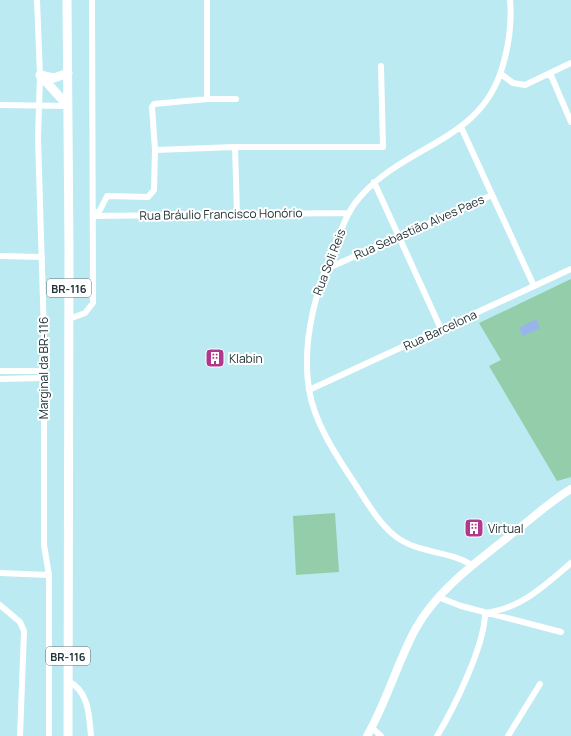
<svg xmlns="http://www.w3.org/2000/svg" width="571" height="736" viewBox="0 0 571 736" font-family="Manrope,sans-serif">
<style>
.green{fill:#93cda9}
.water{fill:#97b4eb}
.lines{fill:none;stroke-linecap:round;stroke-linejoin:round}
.minor{stroke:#fff;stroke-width:6}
.major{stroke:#fff;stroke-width:8}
.highway{stroke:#fff;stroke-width:9}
.labels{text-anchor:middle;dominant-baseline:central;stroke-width:4;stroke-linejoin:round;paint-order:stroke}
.shield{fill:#fff;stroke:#647174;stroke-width:1}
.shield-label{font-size:11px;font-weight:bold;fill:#223438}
.street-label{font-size:12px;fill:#223438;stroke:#fff}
.poi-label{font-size:12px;fill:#223438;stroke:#fff;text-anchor:start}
</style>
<rect width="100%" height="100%" fill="#bbeaf2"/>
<path class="green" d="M571,279v198l-14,4 -68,-115 12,-6 -22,-37z
M335,513l4,59 -43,3 -3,-59z"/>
<path class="water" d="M536,319l4,9 -17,8 -4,-8z"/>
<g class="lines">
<path class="minor" d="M37,0l3,75 -2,63 6,196v211l5,30v161
M207,0v99
M550,73l21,49
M501,74l12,9 12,2 46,-22
M0,105l68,1
M461,127l73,159
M235,147l2,67
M155,150l80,-3h148l-2,-81
M374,182l67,147
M93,216l255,-3
M93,216l7,-6 7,-14 41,1 6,-7 1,-40 -3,-43 2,-3 53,-5h29
M0,256l42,1
M324,270l168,-75
M69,319l16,-6 8,-10 -1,-303
M0,371h44
M0,379l44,-1
M309,390l262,-121
M472,565c-24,-15 -54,-11 -77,-29 -16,-13 -27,-32 -38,-49 -19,-29 -42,-62 -48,-97 -8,-50 9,-107 29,-152 6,-15 11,-29 22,-41 47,-54 122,-55 143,-132 6,-21 9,-43 7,-65
M0,573l49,2
M438,597l23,9 100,26
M0,605l20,17 4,9 -4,105
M68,681c21,10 21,34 23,55
M372,728l9,8
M437,736c17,-28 48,-91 48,-123 36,-4 60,-28 86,-50
M508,736l32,-52"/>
<path class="major" d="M367,736c20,-35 30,-73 49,-108 24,-42 65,-69 102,-99 17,-13 34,-29 53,-40"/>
<path class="highway" d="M67,0l2,250 -1,486
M40,75l28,31
M40,75l14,3 14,-5"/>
</g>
<defs>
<g id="building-square" transform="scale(1)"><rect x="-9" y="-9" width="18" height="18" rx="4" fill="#b1388c" stroke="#fff"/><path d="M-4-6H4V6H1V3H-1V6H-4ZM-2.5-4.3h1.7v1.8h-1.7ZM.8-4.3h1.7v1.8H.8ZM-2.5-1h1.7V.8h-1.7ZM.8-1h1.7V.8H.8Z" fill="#fff"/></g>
</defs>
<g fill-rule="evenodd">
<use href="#building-square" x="215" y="358"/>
<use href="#building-square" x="474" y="528"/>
</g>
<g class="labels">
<g class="shield">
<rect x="47" y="279" width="44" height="18" rx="3"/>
<rect x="46" y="647" width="44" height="18" rx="3"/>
</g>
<g class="shield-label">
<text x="69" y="288">BR-116</text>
<text x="68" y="656">BR-116</text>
</g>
<g class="street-label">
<text transform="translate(221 214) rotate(-1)">Rua Bráulio Francisco Honório</text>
<text transform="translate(419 227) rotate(-24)">Rua Sebastião Alves Paes</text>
<text transform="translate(329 262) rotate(-69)">Rua Soli Reis</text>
<text transform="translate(440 330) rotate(-25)">Rua Barcelona</text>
<text transform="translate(43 368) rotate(-90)">Marginal da BR-116</text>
</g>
<g class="poi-label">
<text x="229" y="358">Klabin</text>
<text x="488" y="528">Virtual</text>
</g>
</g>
</svg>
